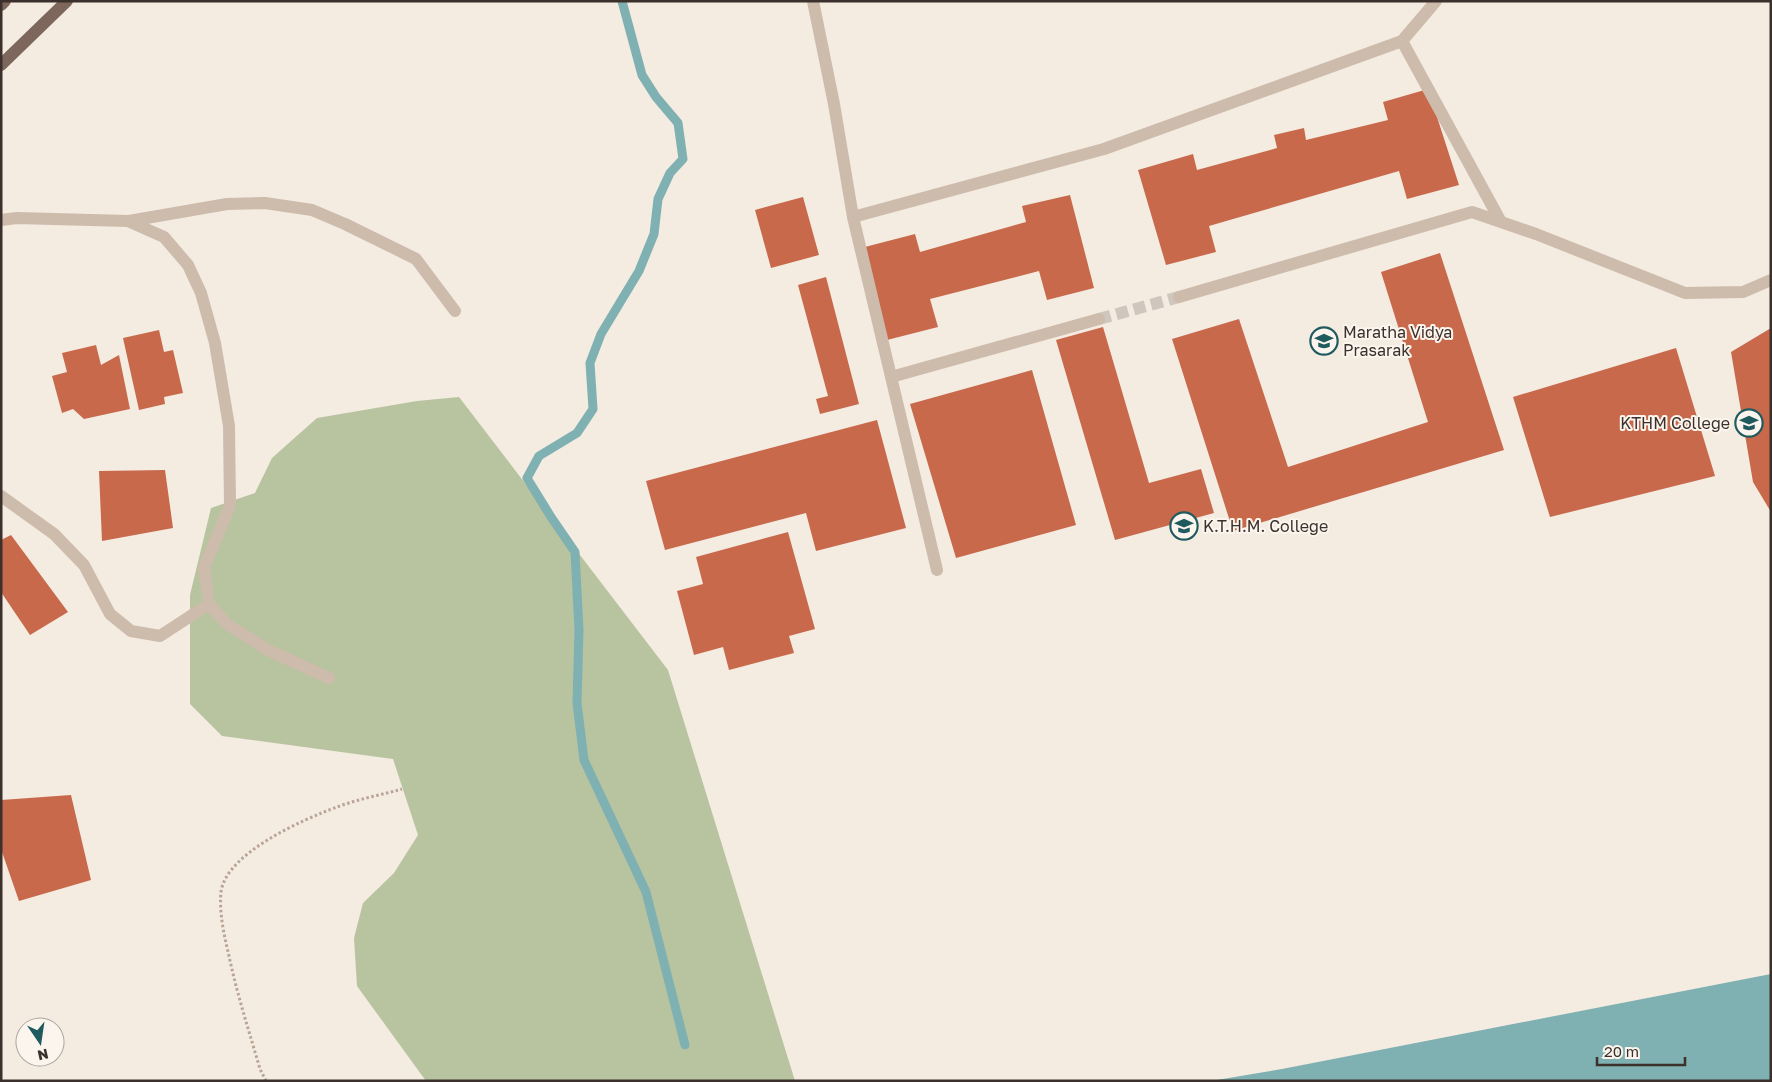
<svg xmlns="http://www.w3.org/2000/svg" width="1772" height="1082" viewBox="0 0 1772 1082" font-family="'Golos Text',sans-serif">
<style>
.green{fill:#b8c4a0}
.water{fill:#7fb0b2}
.lines{fill:none;stroke-linecap:round;stroke-linejoin:round}
.stream{stroke:#7fb0b2;stroke-width:9}
.building{fill:#c8694b}
.minor-tunnel{stroke:#cfc6bd;stroke-width:12;stroke-dasharray:12 6;stroke-linecap:butt}
.path{stroke:#b9a596;stroke-width:3;stroke-dasharray:2.5 2.5;stroke-linecap:butt}
.minor{stroke:#cdbbac;stroke-width:12}
.major{stroke:#7d675c;stroke-width:12}
.labels{text-anchor:middle;dominant-baseline:central;stroke-width:4;stroke-linejoin:round;paint-order:stroke}
.poi-label{font-size:16px;fill:#3b302b;stroke:#fbf5ee;text-anchor:start}
</style>
<rect width="100%" height="100%" fill="#f4ebe1"/>
<path class="green" d="M459,397l209,273 127,411h-369l-69,-95 -3,-48 9,-35 31,-30 24,-38 -25,-76 -171,-23 -32,-32v-109l21,-87 44,-15 17,-35 45,-40 100,-17z"/>
<path class="water" d="M1771,974v107h-560l71,-12z"/>
<g class="lines">
<path class="stream" d="M622,1l20,74 14,22 22,26 5,36 -13,14 -12,26 -4,35 -15,37 -38,63 -11,29 3,46 -16,24 -38,23 -12,22 24,39 24,35 4,78 -2,73 7,57 62,132 39,153"/>
</g>
<path class="building" d="M1428,89l31,96 -52,14 -8,-28 -190,55 7,26 -50,13 -28,-95 55,-16 4,16 80,-22 -3,-13 30,-7 2,12 82,-20 -5,-18z
M1070,195l24,93 -47,12 -8,-29 -109,28 8,28 -51,13 -26,-92 54,-14 5,18 106,-30 -4,-16z
M803,197l16,58 -48,13 -16,-58z
M1440,253l64,197 -271,81 -61,-192 67,-20 49,148 140,-45 -47,-150z
M826,277l33,127 -39,10 -4,-15 12,-3 -30,-111z
M1103,327l46,156 52,-14 13,44 -99,27 -59,-200z
M1771,328v184l-18,-30 -22,-130z
M159,330l5,22 9,-2 10,43 -19,4 1,7 -26,6 -16,-72z
M96,345l5,20 18,-10 11,54 -46,10 -11,-10 -11,4 -10,-37 15,-4 -5,-19z
M1676,348l39,128 -165,41 -37,-120z
M1032,370l44,155 -120,33 -46,-154z
M877,420l29,108 -90,23 -10,-38 -141,37 -19,-69z
M165,470l8,58 -71,13 -3,-70z
M788,532l27,97 -26,7 5,17 -65,17 -6,-23 -29,8 -17,-64 26,-7 -7,-27z
M11,535l57,77 -38,23 -29,-43v-52z
M71,795l20,85 -72,21 -18,-52v-49z"/>
<g class="lines">
<path class="minor-tunnel" d="M1099,319l80,-22"/>
<path class="path" d="M266,1081l-6,-12c-11,-38 -23,-75 -31,-113 -5,-21 -10,-43 -8,-64 5,-39 83,-73 116,-85 21,-8 44,-12 65,-18"/>
<path class="minor" d="M813,1l21,103 19,113 84,353
M1402,41l34,-40
M853,217l251,-68 298,-108 99,181
M1,220l16,-2 111,3 36,16 24,28 13,28 14,50 14,83 1,79 -26,63 5,36 18,20 41,26 61,28
M129,221l98,-17 38,-1 47,7 33,14 71,35 39,52
M1179,297l293,-85 64,22 149,59 58,-1 28,-12
M891,377l208,-58
M1,496l53,38 30,31 26,49 21,17 29,5 49,-32"/>
<path class="major" d="M1,5l4,-4
M1,65l66,-64"/>
</g>
<defs>
<g id="school-ring" transform="scale(1.4375)"><circle r="9.5" fill="#fbf5ee" stroke="#1f5a5e" stroke-width="1.5"/><path d="M0-5L7-2L0 1L-7-2ZM-4 1L0 2.5L4 1V4Q0 6-4 4Z" fill="#1f5a5e"/></g>
<g id="university-ring" transform="scale(1.4375)"><circle r="9.5" fill="#fbf5ee" stroke="#1f5a5e" stroke-width="1.5"/><path d="M0-5L7-2L0 1L-7-2ZM-4 1L0 2.5L4 1V4Q0 6-4 4Z" fill="#1f5a5e"/></g>
</defs>
<g fill-rule="evenodd">
<use href="#school-ring" x="1324" y="341"/>
<use href="#university-ring" x="1749" y="423"/>
<use href="#school-ring" x="1184" y="526"/>
</g>
<g class="labels">
<g class="poi-label">
<text x="1343" y="332">Maratha Vidya<tspan x="1343" dy="18">Prasarak</tspan></text>
<text x="1730" y="423" text-anchor="end">KTHM College</text>
<text x="1203" y="526">K.T.H.M. College</text>
</g>
</g>
<rect width="1772" height="1082" fill="none" stroke="#3b302b" stroke-width="5"/>
<g transform="translate(40 1042) rotate(167)"><circle r="24" fill="#fbf5ee" stroke="#aea6a0"/>
<path d="M0-4L9 19L0 12L-9 19Z" fill="#1f5a5e"/>
<text y="-8" font-size="14" font-weight="bold" text-anchor="middle" fill="#3b302b">N</text>
</g>
<path d="M1597 1057v8h88v-8" fill="none" stroke="#3b302b" stroke-width="2.5"/>
<text x="1604" y="1057" font-size="15" fill="#3b302b" stroke="#fbf5ee" stroke-width="4" paint-order="stroke">20 m</text>
</svg>
